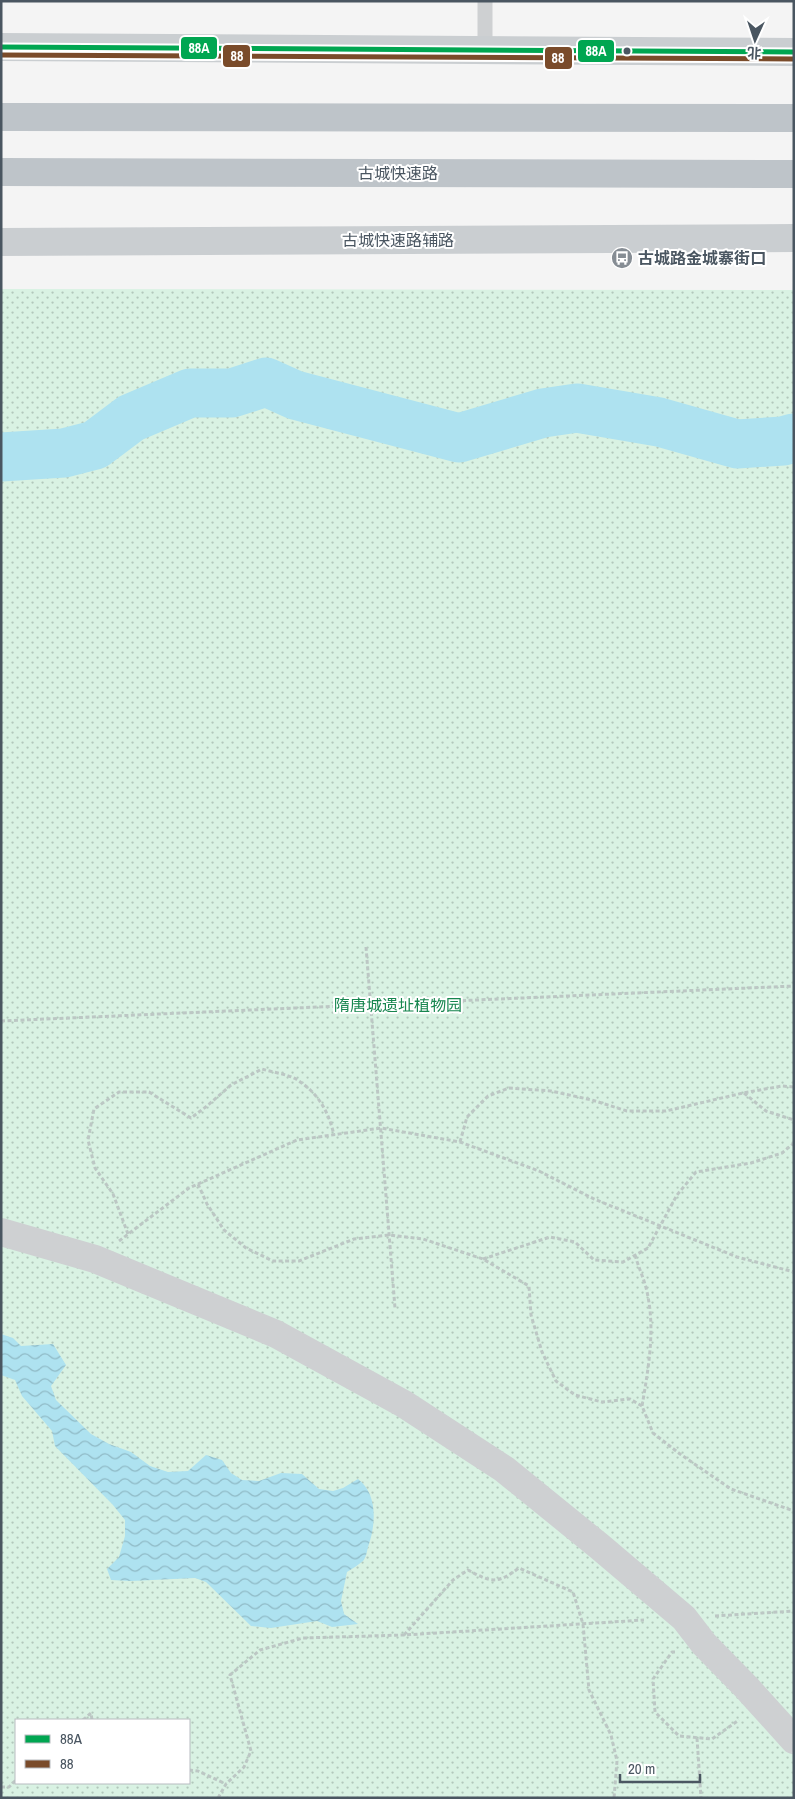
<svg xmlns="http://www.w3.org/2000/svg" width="795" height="1799" viewBox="0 0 795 1799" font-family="'Archivo Narrow','Noto Sans SC',sans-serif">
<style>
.park{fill:url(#park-dots);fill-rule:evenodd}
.water{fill:url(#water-waves)}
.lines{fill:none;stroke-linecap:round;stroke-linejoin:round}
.river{stroke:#aee2f0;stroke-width:49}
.path{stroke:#bcc7c4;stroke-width:3;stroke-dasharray:4 2.5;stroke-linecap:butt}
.lane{stroke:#ced0d2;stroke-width:15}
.street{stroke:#ced0d2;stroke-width:28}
.primary{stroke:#caced1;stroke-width:28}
.highway{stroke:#bec4c9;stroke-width:28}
.bus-1-casing{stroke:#fff;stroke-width:9}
.bus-2-casing{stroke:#fff;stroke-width:9}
.bus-1{stroke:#00a651;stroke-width:5}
.bus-2{stroke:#7a4b2a;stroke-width:5}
.bus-dot{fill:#4a5661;stroke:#fff;stroke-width:2}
.labels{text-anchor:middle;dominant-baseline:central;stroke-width:4;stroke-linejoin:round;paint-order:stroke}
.street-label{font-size:16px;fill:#4a5661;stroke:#fff}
.poi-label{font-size:16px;font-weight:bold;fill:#4a5661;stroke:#fff;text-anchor:start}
.park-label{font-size:16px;fill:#17864f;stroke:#fff}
.line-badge{stroke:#fff;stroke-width:2}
.badge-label{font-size:14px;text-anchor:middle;font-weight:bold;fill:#fff}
</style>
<defs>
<pattern id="park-dots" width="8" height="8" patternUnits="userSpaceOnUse" patternTransform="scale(1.25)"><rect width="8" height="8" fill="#d9f2e3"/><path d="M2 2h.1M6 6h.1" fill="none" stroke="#b2c7bb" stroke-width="1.8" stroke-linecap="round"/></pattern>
<pattern id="water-waves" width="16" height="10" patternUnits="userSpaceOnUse" patternTransform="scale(1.25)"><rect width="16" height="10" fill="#aee2f0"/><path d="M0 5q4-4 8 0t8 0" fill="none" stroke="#90bac6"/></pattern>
</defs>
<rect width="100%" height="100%" fill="#f4f4f4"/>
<path class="park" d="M1,289l793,1v1508h-793zM16,1720h173v63h-173z"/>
<path class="water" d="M1,1334l12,4 8,8 32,-2 13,21 -15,21 5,14 35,34 18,10 22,8 19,14 18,6 20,-1 18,-16 16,5 9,13 11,7 17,1 22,-8 21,1 17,15 14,2 10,-3 15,-9c20,15 18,46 10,68 -1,4 -2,11 -5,14 -5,4 -11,8 -16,11l-6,29 3,13 14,10 -26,3 -15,-6 -46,7 -20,-2 -45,-44 -11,-4 -64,3 -20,-1 -4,-11 12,-12 6,-21v-16l-12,-15 -58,-59 -3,-15 -30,-35 -7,-16 -14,-5z"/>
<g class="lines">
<path class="river" d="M1,457l63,-4 31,-8 36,-27 59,-25h42l34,-11 29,13 164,43 84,-25 34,-5 82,14 78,22 46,-3 11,-3"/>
<path class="path" d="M366,947l29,361
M1,1021l793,-35
M744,1093l22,18 28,9
M460,1142l7,-25 21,-21 21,-8 42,3 41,9 35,11h39l77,-18 39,-7 12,1
M198,1184l9,20 17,26 22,18 27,13h26l55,-22 35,-4 34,4 60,20 46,27 2,29 11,37 14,29 19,14 27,7 28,-3 12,7 11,27 27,21 51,35 63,22
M128,1234l-15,-40 -18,-26 -7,-28 6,-31 25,-17h30l42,26 16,-12 24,-21 31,-16c10,3 24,5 34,10 22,14 32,31 38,56
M119,1241l70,-53 108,-48 84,-12 79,14 79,29 55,28 143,58 57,15
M635,1255c4,14 11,28 13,42 7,35 0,74 -6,109
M483,1259l67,-22 25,5 19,18 29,2 25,-14 29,-53 19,-23 55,-9 31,-10 12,-10
M715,1616l79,-5
M404,1635l49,-55 15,-10c24,13 29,14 51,-2l54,24 10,32 6,66 22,45 6,26 -3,37
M675,1652h-3l-19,27 2,33 24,24 33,3 27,-19
M83,1720l8,-7 1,7
M697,1738l4,60
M189,1770l9,1 28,13
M1,1787h8l7,-7
M218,1798l8,-14 18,-17 7,-16 -21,-76 30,-25 43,-12 101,-3 240,-15"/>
<path class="lane" d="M485,50v-49"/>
<path class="street" d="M1,1232l94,27 181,75 128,70 100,65 95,77 85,72 20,26 43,44 47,52"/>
<path class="primary" d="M1,47l793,5
M1,242l793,-4"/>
<path class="highway" d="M1,117l793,1
M1,172l793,2"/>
<g class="bus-1-casing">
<path id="bus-1" d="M1,47l793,5"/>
</g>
<g class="bus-2-casing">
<path id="bus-2" d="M1,55l793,4"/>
</g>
<use href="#bus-1" class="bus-1"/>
<use href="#bus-2" class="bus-2"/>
</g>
<defs>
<g id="bus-disc" transform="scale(1.125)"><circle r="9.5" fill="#868d94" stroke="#fff"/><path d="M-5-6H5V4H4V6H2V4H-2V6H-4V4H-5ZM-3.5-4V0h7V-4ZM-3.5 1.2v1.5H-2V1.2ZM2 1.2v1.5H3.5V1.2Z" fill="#fff"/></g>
</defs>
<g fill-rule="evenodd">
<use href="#bus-disc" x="622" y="258"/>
</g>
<circle class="bus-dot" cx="627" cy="51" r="4.5"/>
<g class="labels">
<g class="street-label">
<text x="398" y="173">古城快速路</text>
<text x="398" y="240">古城快速路辅路</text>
</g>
<g class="poi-label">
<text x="638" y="258">古城路金城寨街口</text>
</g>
<g class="park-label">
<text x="398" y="1005">隋唐城遗址植物园</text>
</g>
</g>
<g class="line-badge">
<rect x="180" y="36" width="38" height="24" rx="5" fill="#00a651"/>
<rect x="577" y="39" width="38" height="24" rx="5" fill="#00a651"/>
<rect x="222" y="44" width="29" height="24" rx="5" fill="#7a4b2a"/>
<rect x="544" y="46" width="29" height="24" rx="5" fill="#7a4b2a"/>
</g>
<g class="badge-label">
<text x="199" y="53">88A</text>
<text x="596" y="56">88A</text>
<text x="237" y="61">88</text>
<text x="558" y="63">88</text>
</g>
<rect width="795" height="1799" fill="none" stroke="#4a5661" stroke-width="5"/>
<rect x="15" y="1719" width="175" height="65" fill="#ffffff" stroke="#b7bbc0"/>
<rect x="25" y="1735" width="25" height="8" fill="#00a651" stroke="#b7bbc0"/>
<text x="60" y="1744" font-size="15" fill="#4a5661">88A</text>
<rect x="25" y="1760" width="25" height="8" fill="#7a4b2a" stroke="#b7bbc0"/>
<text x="60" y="1769" font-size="15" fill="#4a5661">88</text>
<g transform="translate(755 40) rotate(183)" stroke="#ffffff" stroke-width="4" paint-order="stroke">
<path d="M0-4L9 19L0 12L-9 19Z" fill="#4a5661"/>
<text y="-8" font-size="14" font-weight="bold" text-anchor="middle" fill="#4a5661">北</text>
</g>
<path d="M620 1774v8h80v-8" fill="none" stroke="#4a5661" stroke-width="2.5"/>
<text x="628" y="1774" font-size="15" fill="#4a5661" stroke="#ffffff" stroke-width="4" paint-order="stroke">20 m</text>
</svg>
